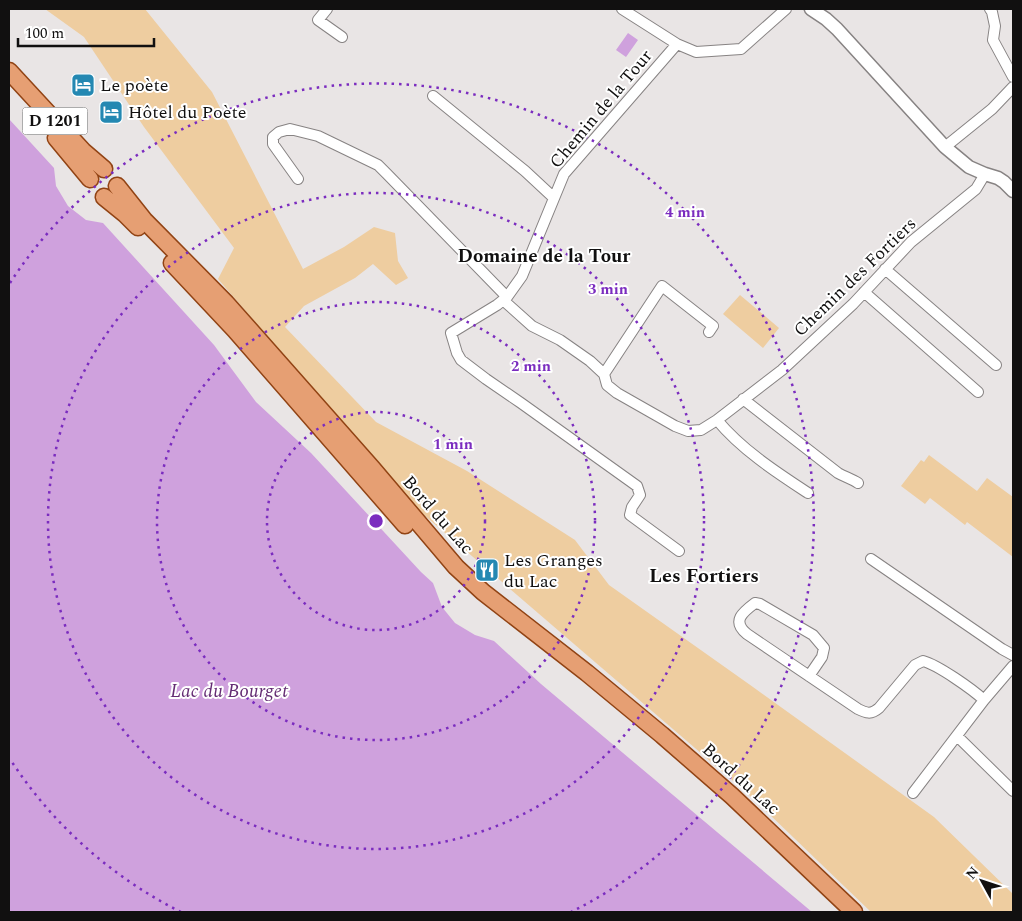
<svg xmlns="http://www.w3.org/2000/svg" width="1022" height="921" viewBox="0 0 1022 921" font-family="Spectral,serif">
<style>
.green{fill:#eecda0}
.water{fill:#cfa1dd}
.lines{fill:none;stroke-linecap:round;stroke-linejoin:round}
.minor-casing{stroke:#878383;stroke-width:12}
.tertiary-casing{stroke:#878383;stroke-width:15}
.primary-casing{stroke:#914314;stroke-width:19}
.minor{stroke:#fff;stroke-width:10}
.tertiary{stroke:#fff;stroke-width:12}
.primary{stroke:#e69f73;stroke-width:16}
.ring{fill:none;stroke:#7b2cbf;stroke-width:2.5;stroke-dasharray:2.5 5}
.labels{text-anchor:middle;dominant-baseline:central;stroke-width:4;stroke-linejoin:round;paint-order:stroke}
.shield{fill:#fff;stroke:#585858;stroke-width:1}
.shield-label{font-size:16px;font-weight:bold;fill:#111010}
.poi-label{font-size:18px;fill:#111010;stroke:#fff;text-anchor:start}
.street-label{font-size:18px;fill:#111010;stroke:#fff}
.neighbourhood-label{font-size:19px;font-weight:bold;fill:#111010;stroke:#fff}
.water-label{font-size:19px;font-style:italic;fill:#642c73;stroke:#fff}
.quarter-label{font-size:20px;font-weight:bold;fill:#111010;stroke:#fff}
.centre{fill:#7b2cbf;stroke:#fff;stroke-width:2.5}
.ring-label{font-size:15px;text-anchor:middle;font-weight:bold;fill:#7b2cbf;stroke:#fff;stroke-width:4;stroke-linejoin:round;paint-order:stroke}
</style>
<rect width="100%" height="100%" fill="#e9e5e5"/>
<path class="green" d="M45,9h100l67,83 91,177 41,-22 30,-20 21,6 3,28 10,17 -12,7 -23,-21 -18,14 -51,28 -19,21 91,95 91,49 108,69 34,45 144,102 181,130 79,77v18h-142l-126,-121 -329,-283 -198,-229 16,-31 -90,-121 -60,-90z
M740,295l39,33 -16,20 -40,-34z
M929,455l48,36 10,-13 26,19v60l-46,-35 -2,3 -35,-27 -5,6 -24,-18 20,-26 3,2z"/>
<path class="water" d="M628,33l10,7 -12,17 -10,-7z
M9,119l45,49 2,18 12,20 18,14 17,3 111,122 42,57 55,51 110,119 12,11 9,24 13,16 20,12 19,6 47,43 271,228h-803z"/>
<g class="lines">
<g class="minor-casing">
<path id="minor" d="M327,9l-9,11 24,17
M622,9l55,35 19,8 45,-3 45,-40
M990,9l2,3 3,14 -2,14 20,37
M677,44l-113,130 -42,102 -15,21 -10,8 -46,28 6,20 4,7 25,19 35,24 116,83 3,9 -8,12 -2,8 49,36
M433,96l92,75 29,27
M945,147l47,-38 21,-22
M298,179l-25,-35v-7l6,-5 11,-3 28,7 60,29 9,9 120,123
M885,269l111,96
M864,292l114,100
M503,300l29,26 28,14 30,21 14,13 3,11 10,8 58,33 13,5 13,-1 16,-10 65,-50 71,-66 58,-62 65,-53 9,-15
M604,374l58,-88 51,40 -4,6
M743,399l95,74c7,4 14,6 20,10
M717,420c25,30 59,52 91,73
M871,559l131,90 11,6
M809,676l13,-19 2,-9 -11,-13 -53,-31 -5,-1c-12,9 -24,18 -8,31l111,75c8,4 13,6 21,-1l36,-43 8,-4c15,4 49,28 61,39
M957,736l56,55
M913,793l71,-93 29,-34"/>
</g>
<g class="tertiary-casing">
<path id="tertiary" d="M811,9l15,10 11,10 108,118 24,20 16,7 13,4 6,4 9,9"/>
</g>
<g class="primary-casing">
<path id="primary" d="M9,71l74,80 21,18
M56,138l34,41
M117,186l27,34 82,83 146,165 84,99 27,25 104,81 75,62 70,61 122,116
M104,197l21,17 13,13
M172,263l63,67 170,195"/>
</g>
<use href="#minor" class="minor"/>
<use href="#tertiary" class="tertiary"/>
<use href="#primary" class="primary"/>
</g>
<g class="ring">
<circle cx="376" cy="521" r="109"/>
<circle cx="376" cy="521" r="219"/>
<circle cx="376" cy="521" r="328"/>
<path d="M181 912A437 437 0 0 1 10 759M10 283A437 437 0 1 1 571 912"/>
</g>
<defs>
<g id="hotel-square" transform="scale(1.25)"><rect x="-9" y="-9" width="18" height="18" rx="4" fill="#2488b2" stroke="#fff"/><path d="M-6-4.5h1.5V1H6V5H4.5V3h-9V5H-6ZM-4 0a1.8 1.8 0 1 1 3.6 0ZM.5 0V-2.5h3Q6-2.5 6 0Z" fill="#fff"/></g>
<g id="restaurant-square" transform="scale(1.25)"><rect x="-9" y="-9" width="18" height="18" rx="4" fill="#2488b2" stroke="#fff"/><path d="M-5-6h1v4h1v-4h1v4h1v-4h1v5L-1.5 .5V6h-2V.5L-5-1ZM5-6V6H3V1.5H1.5Q1.5-4 5-6Z" fill="#fff"/></g>
</defs>
<g fill-rule="evenodd">
<use href="#hotel-square" x="83" y="85"/>
<use href="#hotel-square" x="111" y="112"/>
<use href="#restaurant-square" x="487" y="570"/>
</g>
<g class="labels">
<rect class="shield" x="22.5" y="107.5" width="65" height="27" rx="4"/>
<g class="shield-label">
<text x="55" y="121">D 1201</text>
</g>
<g class="poi-label">
<text x="100" y="85">Le poète</text>
<text x="128" y="112">Hôtel du Poète</text>
<text x="504" y="560">Les Granges<tspan x="504" dy="21">du Lac</tspan></text>
</g>
<g class="street-label">
<text transform="translate(601 109) rotate(-50)">Chemin de la Tour</text>
<text transform="translate(855 277) rotate(-44)">Chemin des Fortiers</text>
<text transform="translate(438 515) rotate(49)">Bord du Lac</text>
<text transform="translate(741 779) rotate(42)">Bord du Lac</text>
</g>
<g class="neighbourhood-label">
<text x="544" y="256">Domaine de la Tour</text>
</g>
<g class="water-label">
<text x="229" y="691">Lac du Bourget</text>
</g>
<g class="quarter-label">
<text x="704" y="576">Les Fortiers</text>
</g>
</g>
<circle cx="376" cy="521" r="8" class="centre"/>
<g class="ring-label">
<text x="685" y="217">4 min</text>
<text x="608" y="294">3 min</text>
<text x="531" y="371">2 min</text>
<text x="453" y="449">1 min</text>
</g>
<rect width="1022" height="921" fill="none" stroke="#111010" stroke-width="20"/>
<g transform="translate(982 881) rotate(310)" stroke="#ffffff" stroke-width="4" paint-order="stroke">
<path d="M0-4L9 19L0 12L-9 19Z" fill="#111010"/>
<text y="-8" font-size="14" font-weight="bold" text-anchor="middle" fill="#111010">N</text>
</g>
<path d="M18 38v8h136v-8" fill="none" stroke="#111010" stroke-width="2.5"/>
<text x="25" y="38" font-size="15" fill="#111010" stroke="#ffffff" stroke-width="4" paint-order="stroke">100 m</text>
</svg>
